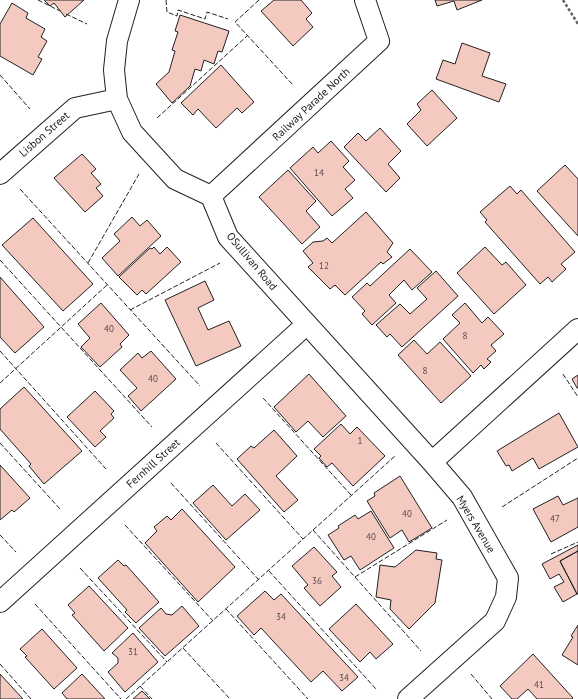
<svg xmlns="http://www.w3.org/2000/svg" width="578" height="699" viewBox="0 0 578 699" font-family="'PT Sans',sans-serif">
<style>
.building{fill:#f3c9c0;stroke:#222}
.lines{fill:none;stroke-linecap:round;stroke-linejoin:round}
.street-casing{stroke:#222;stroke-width:22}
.path{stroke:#646464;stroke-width:2.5;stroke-dasharray:3 2;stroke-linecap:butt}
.street{stroke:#fff;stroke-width:20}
.fence{stroke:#222;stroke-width:1;stroke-dasharray:5 2;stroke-linecap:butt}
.labels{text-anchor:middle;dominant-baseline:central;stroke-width:3;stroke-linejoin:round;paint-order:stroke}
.number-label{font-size:9px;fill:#564c4a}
.street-label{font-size:11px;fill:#222;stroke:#fff}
</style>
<rect width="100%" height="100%" fill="#fff"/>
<path class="building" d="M44,0h40l-19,17 -11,-14 -4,3z
M274,0h27l11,13 -6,6 7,8 -20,19 -32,-35z
M435,0h47l-25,10 -3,-9 -17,5z
M12,3l16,10 -2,5 19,11 -4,8 6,4 -9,16 4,2 -9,16 -33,-19v-32z
M180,15l49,16 -7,21 -4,-1 -4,13 -10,-4 -3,11 -6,-2 -5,17 -18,17 -16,-19 13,-12 6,-21 -3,-1 6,-18 -3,-1z
M462,43l28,10 -8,23 24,8 -7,18 -63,-23 7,-19 12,4z
M221,65l33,37 -12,11 -5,-5 -21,20 -18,-19 -5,6 -12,-12z
M432,90l25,28 -30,28 -20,-22 14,-14 -4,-6z
M380,128l21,23 -13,13 12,14 -14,14 -42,-45 14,-14 8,8z
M331,141l18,20 -6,6 12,13 -10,9 8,9 -21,18 -42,-48 23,-21 5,6z
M82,154l14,15 -5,4 10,11 -5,4 7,8 -18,16 -31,-34z
M565,165l13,14v57l-41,-45z
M288,170l28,31 -10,10 14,16 -18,17 -43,-47z
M510,186l7,8 4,-4 54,62 -14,12 5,5 -14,13 -4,-5 -8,7 -55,-62 2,-2 -7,-8z
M366,212l27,31 -6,9 5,5 -9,7 -2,-2 -36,33 -10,-10 -5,4 -22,-22 5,-4 -10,-12 10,-9 10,-1 4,-3 5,5z
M132,217l8,9 7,-6 14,16 -43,40 -16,-18 18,-17 -6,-7z
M33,218l60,66 -30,27 -61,-66z
M154,247l6,7 7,-7 14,15 -35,32 -4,-4 -5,5 -18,-18 31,-29 2,1z
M485,247l17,18 4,-3 20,23 -32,29 -37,-41z
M410,249l22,23 -20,18 -8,-10 -15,15 7,8 -24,22 -10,-11 3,-3 -13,-14 15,-14 3,3z
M436,271l22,25 -56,51 -12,-13 -3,3 -11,-12 24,-21 10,10 17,-15 -10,-11z
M0,277l44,50 -29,26 -15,-16z
M205,281l9,19 -16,8 10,22 21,-9 12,25 -45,20 -31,-66z
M101,303l28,32 -9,9 2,3 -22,20 -19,-20 9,-9 -12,-14z
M465,303l17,20 6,-6 16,17 -13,11 5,6 -9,8 4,3 -7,7 -3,-4 -8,8 -30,-34 17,-16 -8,-8z
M414,340l13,14 13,-12 31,34 -30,27 -43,-48z
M151,351l25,28 -35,32 -13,-15 9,-8 -17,-18 18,-17 4,5z
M309,374l37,42 -23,21 -15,-16 -12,11 -22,-25z
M578,375v13h-1l-5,-9z
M24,387l58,64 -38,33 -15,-18 2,-2 -31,-35v-20z
M95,391l19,20 -3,3 3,4 -14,13 6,6 -11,10 -28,-30z
M559,413l19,34 -39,22 -6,-11 -21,13 -3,-6 -3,1 -9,-15z
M341,424l9,10 7,-7 28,29 -32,30 -21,-23 -5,4 -8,-9 2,-2 -7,-7z
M274,430l23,26 -21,20 22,24 -14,12 -47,-53 14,-13 3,2z
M0,465l30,33 -16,14 -2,-2 -12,10z
M400,476l32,52 -23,14 -7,-12 -12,8 -23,-37 8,-5 -1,-3z
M213,485l19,21 13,-12 15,16 -34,30 -33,-37z
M558,496l5,9 15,-7v29l-27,15 -18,-33z
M182,509l53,58 -37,35 -53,-59 12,-12 -3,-4 13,-11 4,4z
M371,511l23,37 -34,22 -9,-14 -7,4 -16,-25 11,-7 -1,-2 17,-11 3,4z
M578,545v6l-18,10 17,33 -14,8 -9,-15 10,-5 -5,-8 -9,5 -8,-15z
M314,547l23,25 -5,4 9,11 -21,19 -16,-18 4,-3 -16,-19z
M416,550l21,3 -1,6 6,1 -7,43 -26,26 -19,-20 1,-9 -15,-3 4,-32 15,2z
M578,551v43h-1l-17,-33z
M118,560l6,6 2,-1 33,37 -23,21 -11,-11 2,-2 -29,-32z
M89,586l39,42 -24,23 -32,-36 3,-2 -7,-8z
M265,591l9,9 7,-6 77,83 -16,14 -19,-20 -12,11 -50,-54 -7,7 -17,-19z
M356,604l37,40 -17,15 -6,-7 -10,10 -31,-33z
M182,606l17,20 -34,30 -26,-28 22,-20 5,6 6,1z
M578,625v40l-16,-10 11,-18 -2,-1z
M42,629l35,39 -23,21 -29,-32 2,-1 -7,-7z
M133,633l25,29 -33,30 -17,-20 10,-9v-5l-6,-5z
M533,654l40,44 -2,1h-34l-9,-10 -11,10h-5l-12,-13z
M0,674l23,25h-23z
M82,674l23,25h-38l-5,-6z
M142,691l8,8h-17z"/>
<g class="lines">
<g class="street-casing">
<path id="street" d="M129,0l-12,41 -3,29 3,29 15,33 43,47 36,17 17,41 204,225
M0,174l75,-66 42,-9
M211,196l168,-155 -14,-41
M0,602l307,-278
M408,699l87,-78 11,-24 2,-19 -46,-81 -30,-35 146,-133"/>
</g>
<path class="path" d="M563,0l15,24"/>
<use href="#street" class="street"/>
<path class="fence" d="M38,0l22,11
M166,0l1,12 10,4 1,-6 27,9 2,-7 21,7
M259,0l-24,22 58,63
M66,14l21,10
M0,75l30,34
M157,118l90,-82
M20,189l180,197
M0,260l152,167
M88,263l51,-89
M130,310l90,-47
M0,351l106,118
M563,374l15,23
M0,383l107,-98
M263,398l88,97
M0,443l60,66
M216,443l87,96
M171,483l88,97
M502,507l76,-49
M125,525l88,96
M313,530l108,121
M0,535l16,17
M551,554l27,-12
M80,568l87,94
M269,571l107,118
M355,577l92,-57
M35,604l86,95
M226,609l82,90
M183,648l47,51
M0,664l31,35
M471,674l21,25
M140,686l12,13
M126,699l269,-243"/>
</g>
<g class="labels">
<g class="number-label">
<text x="319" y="172">14</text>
<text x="324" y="265">12</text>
<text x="109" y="328">40</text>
<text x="465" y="335">8</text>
<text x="425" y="370">8</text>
<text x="153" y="378">40</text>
<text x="360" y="440">1</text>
<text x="407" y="513">40</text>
<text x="555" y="518">47</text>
<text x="371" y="536">40</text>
<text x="317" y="580">36</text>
<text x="281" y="616">34</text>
<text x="133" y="651">31</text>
<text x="344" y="677">34</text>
<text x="539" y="684">41</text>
</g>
<g class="street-label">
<text transform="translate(311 104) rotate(-43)">Railway Parade North</text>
<text transform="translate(44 134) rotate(-41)">Lisbon Street</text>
<text transform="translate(252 261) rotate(50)">OSullivan Road</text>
<text transform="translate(153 463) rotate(-42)">Fernhill Street</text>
<text transform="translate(476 524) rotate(59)">Myers Avenue</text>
</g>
</g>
</svg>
